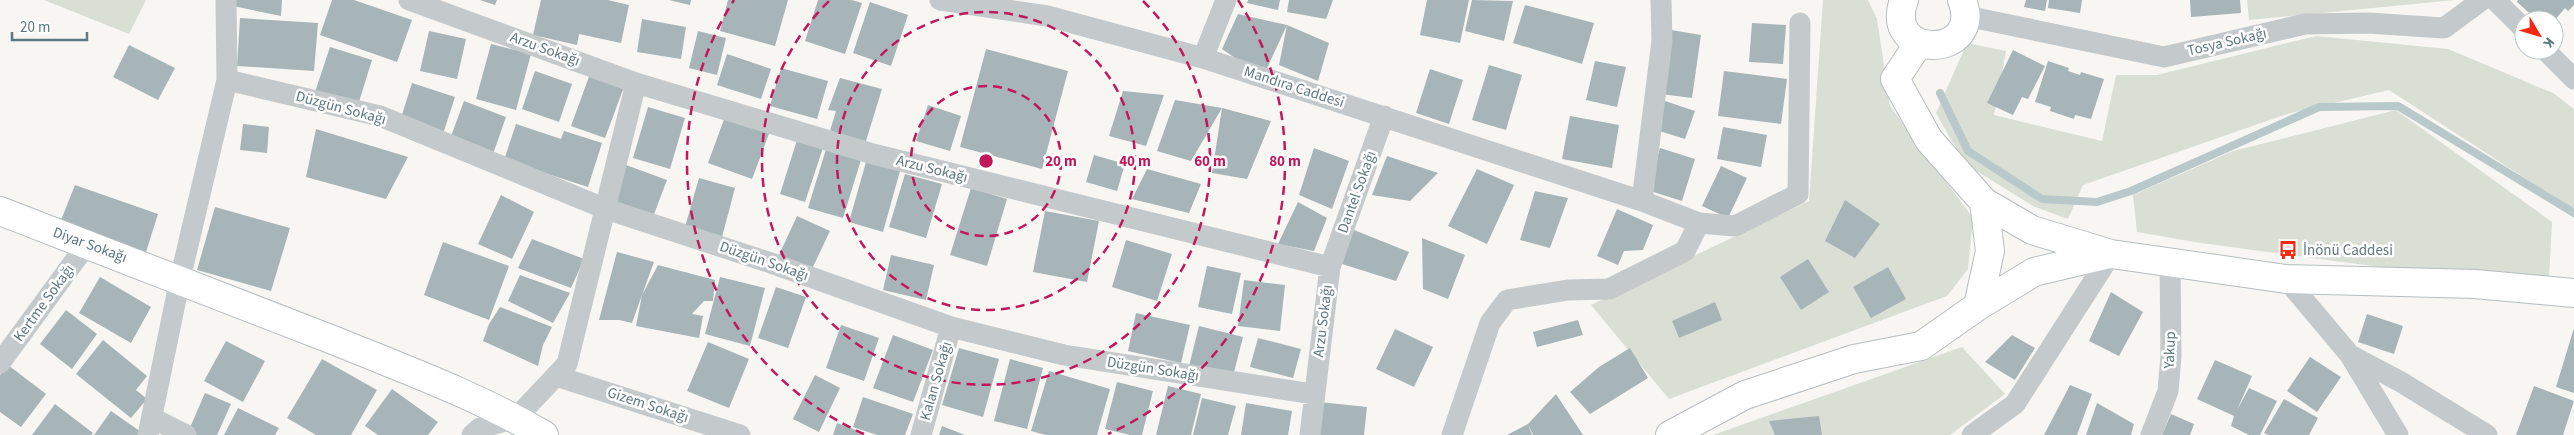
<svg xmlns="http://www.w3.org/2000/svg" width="2574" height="435" viewBox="0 0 2574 435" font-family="'Source Sans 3',sans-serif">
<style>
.green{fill:#d9dfd4}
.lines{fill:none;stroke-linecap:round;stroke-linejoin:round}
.stream{stroke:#b9c9cb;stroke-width:8}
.building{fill:#a7b4b8}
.secondary-casing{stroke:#b6bdc0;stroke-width:30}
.street{stroke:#c4c9cc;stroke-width:21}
.secondary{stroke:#fff;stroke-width:28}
.ring{fill:none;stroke:#c2185b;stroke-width:2.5;stroke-dasharray:9 6}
.labels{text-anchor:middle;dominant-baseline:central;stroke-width:5;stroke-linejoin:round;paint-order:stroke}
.street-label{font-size:15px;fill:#5f7781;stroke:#fff}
.poi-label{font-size:15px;fill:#5f7781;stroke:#fff;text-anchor:start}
.centre{fill:#c2185b;stroke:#fff;stroke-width:2.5}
.ring-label{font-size:15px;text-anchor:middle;font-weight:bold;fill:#c2185b;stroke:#fff;stroke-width:5;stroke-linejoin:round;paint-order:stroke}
</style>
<rect width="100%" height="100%" fill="#f7f6f3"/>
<path class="green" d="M44,0h102l-17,34z
M1823,0h45l9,19 13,87 83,112 -5,51 -21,27 -278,103 -78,-94 218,-104z
M2247,0h208l-206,20z
M2316,36l132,13 105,44 21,16v101l-185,-120 -102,24 -204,71 -15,34 -33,-12 -70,-43 -29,-51 31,-70 39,8 -12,64 108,26 14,-66h41z
M2396,110l156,112 -3,57 -124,-6 -224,-30 -64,-11 -4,-37 100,-44z
M1962,347l43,47 -55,41h-237z"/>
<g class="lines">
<path class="stream" d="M1940,93l28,58 74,48 55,3 34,-11 188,-84 79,-1 176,107"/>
</g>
<path class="building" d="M233,0h49l-1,16 -48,-10z
M332,0h22l58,20 -15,42 -77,-27z
M480,0h17l-2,5z
M541,0h67l21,5 -8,38 -42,-9 -2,11 -44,-10z
M669,0h22l-1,5z
M728,0h60l-13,46 -55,-15z
M818,0h34l10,3 -17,51 -40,-13z
M1248,0h32l-2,10 -31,-7z
M1289,0h44l-7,19 -39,-7z
M1427,0h42l-9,43 -40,-8z
M1472,0l41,1 -9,40 -39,-10z
M2026,0h21l-2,11 -21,-4z
M2049,0h33l-2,13 -32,-5z
M2190,0h50l1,13 -50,4z
M2518,0h56v5l-6,6 -3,-3 -10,12h-18l-20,-18z
M870,2l38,13 -17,51 -38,-13z
M1525,5l69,18 -12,41 -69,-21z
M1238,14l49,11 -24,52 -41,-28z
M240,18l78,5 -4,48 -77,-5z
M642,19l44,8 -5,32 -44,-7z
M1752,23l34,2 -3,39 -34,-2z
M1287,25l42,18 -11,38 -39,-16z
M1671,30l30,5 -9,63 -31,-4z
M429,31l37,8 -9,40 -37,-8z
M698,31l28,7 -9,37 -28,-7z
M491,44l40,10 -15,56 -40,-11z
M129,45l46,23 -17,32 -45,-23z
M330,47l42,13 -14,45 -43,-13z
M986,49l82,22 -26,98 -82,-22z
M2013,50l32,16 -17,33 -6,-2 -9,18 -26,-12z
M727,54l44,15 -10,30 -44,-14z
M1595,61l31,6 -9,40 -31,-7z
M2048,61l21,7 -1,3 12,4 1,-3 23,7 -13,40 -16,-4 -1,4 -24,-8 1,-4 -16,-5z
M1489,65l33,10 -16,55 -34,-10z
M781,68l47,13 -11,38 -47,-13z
M1430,69l33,11 -14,44 -33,-11z
M535,71l37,13 -13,38 -37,-13z
M1724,71l63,8 -6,45 -63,-8z
M590,74l34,13 -19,51 -34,-12z
M840,78l42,11 -16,52 -37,-7 7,-23 -8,-1z
M412,83l43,14 -12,37 -43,-13z
M1123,91l41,4 -18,51 -37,-10z
M1175,100l47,8 -31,53 -34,-10z
M1662,100l33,11 -10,28 -32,-10z
M464,101l42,16 -13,37 -43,-15z
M928,105l33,11 -11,35 -34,-10z
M648,107l37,11 -15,51 -37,-11z
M1222,108l49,13 -24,58 -35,-6z
M726,114l44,17 -18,48 -44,-16z
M1570,116l49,9 -7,43 -50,-9z
M243,124l26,3 -2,26 -27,-3z
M516,124l45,15 3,-8 38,12 -14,44 -84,-27z
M1723,127l44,8 -6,32 -44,-8z
M316,129l92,28 -22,42 -80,-22z
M797,140l26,8 -18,54 -25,-8z
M1314,148l35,13 -17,48 -33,-14z
M1660,148l35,11 -13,42 -35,-11z
M826,149l35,11 -18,58 -35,-10z
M1094,155l31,9 -8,27 -31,-9z
M1387,156l51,17 -28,28 -38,-6z
M866,162l34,9 -17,61 -34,-10z
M626,165l41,15 -16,42 -41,-15z
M1721,166l26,12 -19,40 -26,-12z
M1147,169l54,15 -12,29 -57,-14z
M1477,169l37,16 -27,59 -39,-18z
M905,174l37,10 -16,54 -37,-11z
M699,178l36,10 -13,49 -37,-10z
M75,185l83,29 -12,38 -85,-32z
M971,188l36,11 -20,67 -37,-11z
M1535,191l33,7 -18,50 -30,-8z
M501,195l33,17 -22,47 -34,-15z
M1845,200l35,24 -25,34 -30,-17z
M1298,202l29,16 -13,33 -36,-7z
M215,207l75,21 -19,63 -74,-21z
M1617,209l36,16 -10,25 -19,1 -6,14 -21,-9z
M1045,211l54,10 -12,61 -54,-10z
M797,216l33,15 -19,40 -32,-16z
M1354,230l55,22 -13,29 -57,-18z
M1422,238l43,17 -17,44 -25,-10z
M532,239l52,20 -13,29 -53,-20z
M1126,240l46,14 -15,47 -45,-14z
M443,242l66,24 -20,54 -65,-25z
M617,252l37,10 -12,33 16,-30 57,15 -2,21h-9l-12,13 11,2 -4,22 -63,-12 6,-31 -10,28 -13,-3h-20z
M891,255l43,10 -8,35 -43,-10z
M1808,259l21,33 -28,18 -21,-33z
M1207,266l34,7 -9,41 -34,-7z
M1888,267l18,32 -35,19 -18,-31z
M520,275l50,18 -17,30 -45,-22z
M100,277l51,30 -20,36 -52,-30z
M720,277l45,11 -15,58 -45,-12z
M1244,280l41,5 -5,46 -42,-5z
M776,287l30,10 -18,51 -30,-10z
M2111,292l32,20 -24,44 -30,-15z
M1715,302l7,18 -43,18 -7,-17z
M500,307l52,20 -9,18 -5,21 -55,-25 6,-17z
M66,310l31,24 -25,35 -32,-25z
M1136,313l54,12 -9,38 -53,-12z
M2367,314l36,12 -9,28 -36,-12z
M1578,320l5,15 -46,12 -4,-15z
M841,325l38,13 -15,43 -38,-13z
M1199,326l44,11 -10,39 -44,-10z
M2574,328v65l-18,-6z
M1395,329l38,18 -19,40 -38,-18z
M893,335l40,15 -20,52 -40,-14z
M2012,335l23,13 -20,32 -30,-18z
M1258,338l43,11 -8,29 -43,-11z
M103,340l44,36 -11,14 11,9 -16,19 -55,-44z
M226,341l39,20 -22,41 -39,-21z
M708,342l41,17 -20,49 -42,-17z
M959,348l40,11 -16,58 -41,-12z
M1630,348l18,30 -58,36 -20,-22 29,-25z
M2310,357l31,20 -24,35 -30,-21z
M322,359l55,31 -26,45h-35l-29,-17z
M1010,359l33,9 -16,61 -33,-8z
M2215,360l37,16 -15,34 12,-22 28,13 -17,34h-11l-18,-9 3,-10 -37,-17z
M8,365l38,29 -25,33 -21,-15v-37z
M1049,371l61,18 -13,46h-51l-15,-4z
M815,375l25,13 -21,44 -26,-13z
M1117,382l36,9 -11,44h-12l-25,-6z
M2070,385l22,9 -15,41h-33z
M1168,386l33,8 -10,41h-35z
M2534,386l40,15 -11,34h-47z
M392,389l46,33 -10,13h-50l-13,-9z
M205,393l26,11 -14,31h-22l-7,-3z
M1556,394l27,41h-50l-5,-11z
M863,397l50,17 -8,21h-28l-24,-8z
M1202,398l34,8 -8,29h-35z
M2284,399l34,19 -9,17h-41l-4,-2z
M1319,402l48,5 -3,28h-49z
M1246,403l46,8 -4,24h-47z
M2097,403l37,21 -3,11h-45z
M55,404l38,29 -2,2h-59z
M238,408l41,20 -4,7h-51z
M111,411l33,23v1h-50z
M2171,414l23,10 -4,11h-28z
M1819,416l3,19h-47l-6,-14z
M837,423l27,10 -1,2h-30z
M1528,424l4,11h-25z
M942,426l23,9h-26z"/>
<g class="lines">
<g class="secondary-casing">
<path id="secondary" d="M1904,0c-22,61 81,59 58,0
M1919,43l-24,36 34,61 55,62 48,28 79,24 175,25 189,5 99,9
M0,211c111,42 222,85 333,129 71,29 145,56 211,95
M1978,306l12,-55 -6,-49
M1670,435l75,-40 109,-36 67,-13 57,-40 56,-34 76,-18"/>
</g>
<path class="street" d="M409,0l227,83 237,71 457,113 -20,168
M940,0l107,16 156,42 439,143
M1661,0l1,41 -20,160 57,22
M2495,0l29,29
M1966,16l198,41 141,-33 63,-1 76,5 38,-28
M2545,50l29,29
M1203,58l23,-58
M227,80l153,36 226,93 165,54 180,64 113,28 249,39
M1330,267l54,-151
M2286,279l64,76 51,27 86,53
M2350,355l48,80
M0,363l87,-119
M556,376l184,59
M152,418l34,17
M148,435l32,-156 47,-199 -1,-80
M472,435l8,-7 36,-10 51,-54 69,-281
M921,435l30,-108
M1452,435l38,-112 17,-23 61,-10 41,-1 76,-38 14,-28 36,3 63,-32 2,-171
M1972,435l43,-31 96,-150
M2151,435l17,-44 3,-35 -1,-94"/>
<use href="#secondary" class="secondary"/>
</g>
<g class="ring">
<circle cx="986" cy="161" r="75"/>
<circle cx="986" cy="161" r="149"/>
<path d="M1143 1A224 224 0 1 1 829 1"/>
<path d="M864 434A299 299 0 0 1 734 0M1238 0A299 299 0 0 1 1108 434"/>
</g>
<defs>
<g id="bus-bare" transform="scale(1.5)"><path d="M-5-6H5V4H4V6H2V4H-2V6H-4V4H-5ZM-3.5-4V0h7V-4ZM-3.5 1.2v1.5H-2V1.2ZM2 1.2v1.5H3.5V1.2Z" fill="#f52a15" stroke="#fff" stroke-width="2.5" paint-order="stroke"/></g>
</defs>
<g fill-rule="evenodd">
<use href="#bus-bare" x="2288" y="250"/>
</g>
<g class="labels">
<g class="street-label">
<text transform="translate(2227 42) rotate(-13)">Tosya Sokağı</text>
<text transform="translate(545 49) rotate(20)">Arzu Sokağı</text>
<text transform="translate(1294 87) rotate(18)">Mandıra Caddesi</text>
<text transform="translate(341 108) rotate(15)">Düzgün Sokağı</text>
<text transform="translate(932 169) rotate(14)">Arzu Sokağı</text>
<text transform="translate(1357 192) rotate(-70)">Dantel Sokağı</text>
<text transform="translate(90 245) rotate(20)">Diyar Sokağı</text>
<text transform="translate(764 261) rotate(19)">Düzgün Sokağı</text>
<text transform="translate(44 303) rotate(-54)">Kertme Sokağı</text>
<text transform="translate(1323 321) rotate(-83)">Arzu Sokağı</text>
<text transform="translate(2170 350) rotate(-88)">Yakup</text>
<text transform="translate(1153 369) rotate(9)">Düzgün Sokağı</text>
<text transform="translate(936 381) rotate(-74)">Kalan Sokağı</text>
<text transform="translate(648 405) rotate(18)">Gizem Sokağı</text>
</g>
<g class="poi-label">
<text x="2303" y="250">İnönü Caddesi</text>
</g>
</g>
<circle cx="986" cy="161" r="8" class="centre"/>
<g class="ring-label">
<text x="1061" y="166">20 m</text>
<text x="1135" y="166">40 m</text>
<text x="1210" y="166">60 m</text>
<text x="1285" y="166">80 m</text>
</g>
<g transform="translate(2539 35) rotate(128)"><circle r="24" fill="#ffffff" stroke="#bfc9cd"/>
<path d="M0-4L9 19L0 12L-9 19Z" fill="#f52a15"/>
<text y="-8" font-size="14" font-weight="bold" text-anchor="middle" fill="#5f7781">K</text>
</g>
<path d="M12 32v8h75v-8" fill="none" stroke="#5f7781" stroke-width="2.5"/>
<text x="20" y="32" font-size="15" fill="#5f7781" stroke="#ffffff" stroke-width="4" paint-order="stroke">20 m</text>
</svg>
